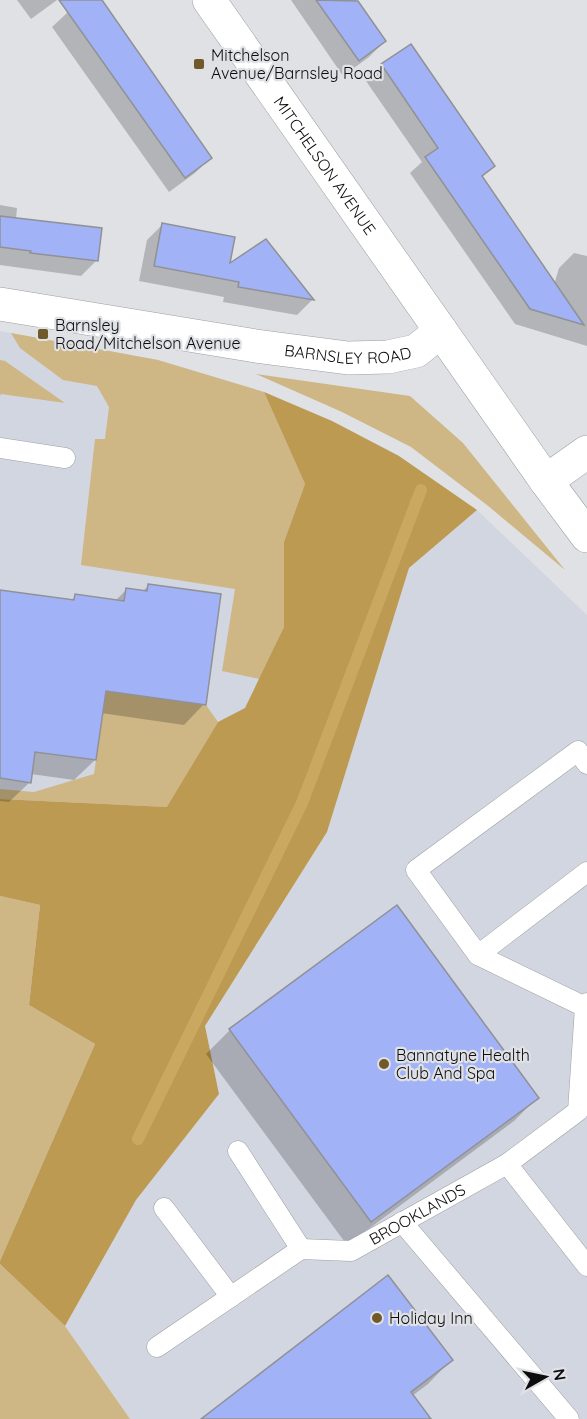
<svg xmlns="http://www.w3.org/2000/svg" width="587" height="1419" viewBox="0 0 587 1419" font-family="Quicksand,sans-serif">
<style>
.built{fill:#d2d6e1}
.green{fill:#ceb685}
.forest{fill:#bc9a52}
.shadow{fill:#0003}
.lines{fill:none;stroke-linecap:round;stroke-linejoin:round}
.stream{stroke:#cba860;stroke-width:12}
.building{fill:#a1b2f6;stroke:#909195;stroke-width:1.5}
.lane-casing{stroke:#9d9ea2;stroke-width:21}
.street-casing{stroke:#9d9ea2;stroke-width:34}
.secondary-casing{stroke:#9d9ea2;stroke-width:34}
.lane{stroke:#fff;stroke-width:20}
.street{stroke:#fff;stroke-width:33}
.secondary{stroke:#fff;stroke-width:33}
.poi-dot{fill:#705a2a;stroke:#dfe1e5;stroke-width:2}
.labels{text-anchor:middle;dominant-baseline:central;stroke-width:4.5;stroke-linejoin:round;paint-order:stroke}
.poi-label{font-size:16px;fill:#0c0c0e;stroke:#dfe1e5;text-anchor:start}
.street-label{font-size:16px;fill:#0c0c0e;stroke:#dfe1e5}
</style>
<rect width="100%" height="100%" fill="#dfe1e5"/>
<path class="built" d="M0,331l158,29 106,32 68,29 67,35 -171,388 -228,-15z
M477,510l110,105v804h-457l-65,-93 71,-126 83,-106 -14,-68 122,-194 82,-264z"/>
<path class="green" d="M11,333l147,27 106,32 41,92 -21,58v85l-24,52 -38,-8 13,-82 -154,-24 14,-126h10l4,-32 -12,-21 -34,-6 -43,-32z
M0,360l5,1 60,42 -64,-9 -1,2z
M256,374l154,22 53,47 102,127 -78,-65 -76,-58 -69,-35z
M106,691l100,14 12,17 -50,85 -168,-8v-10l34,3 60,-18z
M0,896l40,9 -11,100 66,39 -95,217z
M0,1264l65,62 65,93h-130z"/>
<path class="forest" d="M264,392l68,29 67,35 78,54 -68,58 -82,264 -122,194 14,68 -83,106 -71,126 -65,-62v-3l95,-217 -66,-39 11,-100 -40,-9v-97l167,8 51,-85 27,-14 39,-81v-85l21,-58z"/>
<path class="shadow" d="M17,0h40l-26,19z
M85,0h15l110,158 -15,15 -26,19 -117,-165 16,-15z
M291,0h65l29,41 -16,16 -26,19z
M410,46l84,120 -13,12 73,107 5,-17 15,-15 13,3v90l-72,-22 -105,-151 12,-11 -56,-81 16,-16z
M0,205l17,3 -1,11 80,42 -15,15 -81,-11z
M162,225l66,42 38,-26 46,59 -15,15 -74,-13 1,-5 -85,-16 8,-41z
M149,585l55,119 -20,21 -83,-12 -6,47 -21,20 -43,-6 -1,8 -21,20 -9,-1v-210l70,10 6,-5 39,5 11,-11 16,2z
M230,1030l307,68 -23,23 -167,124 -141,-191z
M451,1360l-23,24 -16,12 17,23h-225z"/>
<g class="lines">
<path class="stream" d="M138,1139l164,-336 119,-313"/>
</g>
<path class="building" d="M59,0h43l110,158 -27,20z
M316,0l42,1 28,40 -27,20z
M411,44l84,122 -13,10 102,149 -54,-16 -105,-152 13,-9 -57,-84z
M0,216l102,12 -4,33 -68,-8 1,-2 -31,-4z
M162,223l73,14 -5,26 36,-24 48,61 -76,-13 1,-5 -85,-16z
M148,584l73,10 -15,111 -100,-14 -10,69 -61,-8 -4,31 -31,-5v-188l74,10 1,-6 49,7 2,-13 21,3z
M397,905l142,193 -168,124 -142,-193z
M388,1275l65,85 -42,32 20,27h-230z"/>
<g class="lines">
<g class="lane-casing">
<g id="lane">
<path d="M0,448l65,10"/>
<path d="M478,955l109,-83"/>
<path d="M585,1007l-107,-52 -62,-85 162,-119 9,13"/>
<path d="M238,1151l63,98"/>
<path d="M507,1164l80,102"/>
<path d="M164,1208l67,89"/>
<path d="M402,1222l167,197"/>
<path id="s1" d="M157,1347l144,-98 50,2 156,-87 71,-53 7,-104 2,-4"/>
</g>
</g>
<g class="street-casing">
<path id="street" d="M546,481l41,-29"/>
</g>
<g class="secondary-casing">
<g id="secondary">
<path id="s2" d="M209,0l337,481 41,55"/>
<path id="s3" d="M0,304l256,42 92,12 40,-1 28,-6 25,-20"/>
</g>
</g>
<use href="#lane" class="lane"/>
<use href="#street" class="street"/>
<use href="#secondary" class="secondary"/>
</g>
<g class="poi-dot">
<rect x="193" y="58" width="12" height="12" rx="3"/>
<rect x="37" y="328" width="12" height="12" rx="3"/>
<circle cx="384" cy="1064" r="6"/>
<circle cx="377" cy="1318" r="6"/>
</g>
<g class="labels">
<g class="poi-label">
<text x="211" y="55">Mitchelson<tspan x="211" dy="18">Avenue/Barnsley Road</tspan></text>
<text x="55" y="325">Barnsley<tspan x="55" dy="18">Road/Mitchelson Avenue</tspan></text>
<text x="396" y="1055">Bannatyne Health<tspan x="396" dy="18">Club And Spa</tspan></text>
<text x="389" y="1318">Holiday Inn</text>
</g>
<g class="street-label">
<text stroke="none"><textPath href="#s2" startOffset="202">MITCHELSON AVENUE</textPath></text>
<text stroke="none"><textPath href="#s3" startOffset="352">BARNSLEY ROAD</textPath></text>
<text stroke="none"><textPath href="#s1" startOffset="300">BROOKLANDS</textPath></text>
</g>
</g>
<g transform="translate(545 1377) rotate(81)" stroke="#dfe1e5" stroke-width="4.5" paint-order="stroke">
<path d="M0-4.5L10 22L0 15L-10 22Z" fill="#0c0c0e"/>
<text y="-9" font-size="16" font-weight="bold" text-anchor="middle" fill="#0c0c0e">N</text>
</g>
</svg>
